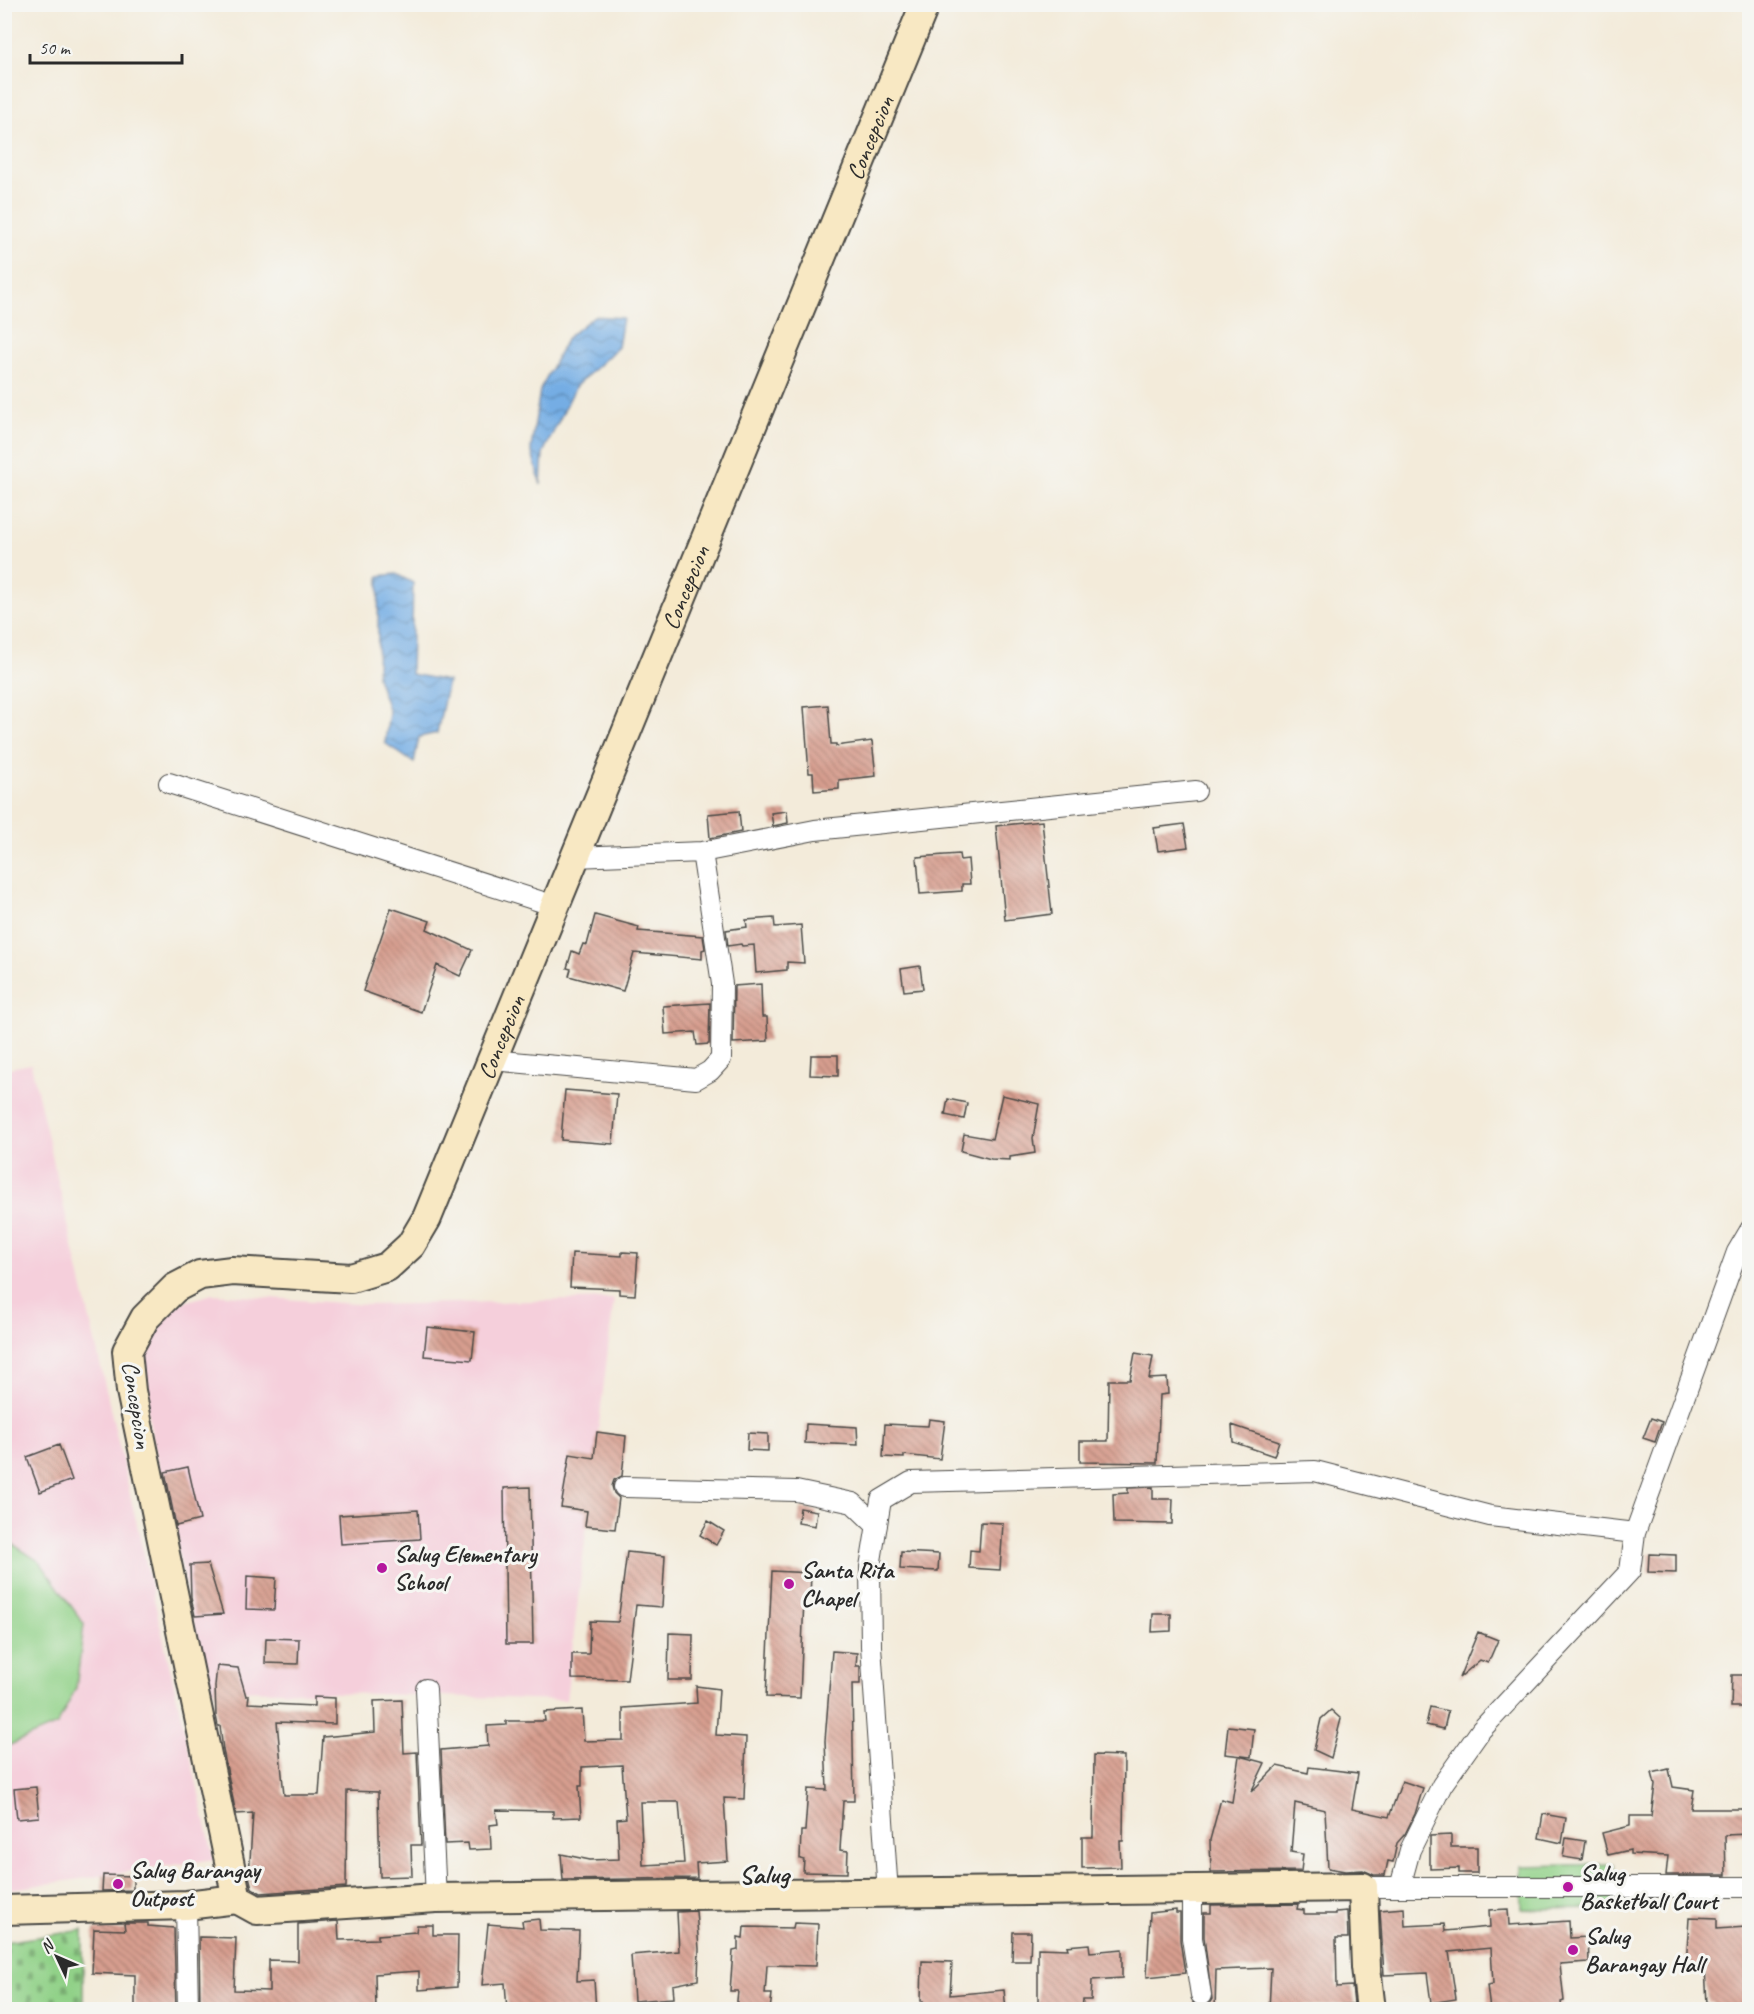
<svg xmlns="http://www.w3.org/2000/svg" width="1754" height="2014" viewBox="0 0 1754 2014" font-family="Caveat,sans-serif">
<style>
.built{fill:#f5cfdb}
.cemetery{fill:url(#cemetery-stones);stroke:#5e7e5a;stroke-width:1.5}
.pitch{fill:#91d188;stroke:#5e7e5a;stroke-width:1.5}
.water{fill:url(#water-waves);stroke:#506c88;stroke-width:1.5}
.building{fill:url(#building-back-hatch);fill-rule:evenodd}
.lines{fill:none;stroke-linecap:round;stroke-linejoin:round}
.street-casing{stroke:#494845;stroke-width:22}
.secondary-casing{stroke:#494845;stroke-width:32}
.street{stroke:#fff;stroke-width:20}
.secondary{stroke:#f8e8c3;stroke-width:28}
.poi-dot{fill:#b5179e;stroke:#f6f6f2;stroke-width:2}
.labels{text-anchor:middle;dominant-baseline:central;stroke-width:6;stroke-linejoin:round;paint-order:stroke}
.street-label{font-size:24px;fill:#2b2b2b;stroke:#f6f6f2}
.poi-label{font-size:24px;font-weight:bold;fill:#2b2b2b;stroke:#f6f6f2;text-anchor:start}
.quarter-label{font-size:27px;font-weight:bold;fill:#2b2b2b;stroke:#f6f6f2}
</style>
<defs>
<pattern id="cemetery-stones" width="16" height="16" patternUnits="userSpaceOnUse" patternTransform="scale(1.5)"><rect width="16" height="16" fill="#91d188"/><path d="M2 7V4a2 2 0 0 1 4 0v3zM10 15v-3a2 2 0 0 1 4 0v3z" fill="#77aa6f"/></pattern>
<pattern id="water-waves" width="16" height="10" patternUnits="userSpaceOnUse" patternTransform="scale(1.5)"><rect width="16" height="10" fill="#74ade4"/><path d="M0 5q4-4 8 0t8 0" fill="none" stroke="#5f8db9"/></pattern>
<pattern id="building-back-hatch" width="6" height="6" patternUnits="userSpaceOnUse" patternTransform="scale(1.5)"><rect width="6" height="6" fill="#d79e8f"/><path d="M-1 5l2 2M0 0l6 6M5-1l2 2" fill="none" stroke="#af8175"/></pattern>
</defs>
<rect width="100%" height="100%" fill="#f6f6f2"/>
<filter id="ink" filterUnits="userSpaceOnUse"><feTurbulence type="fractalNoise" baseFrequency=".0167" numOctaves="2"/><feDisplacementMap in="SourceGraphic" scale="12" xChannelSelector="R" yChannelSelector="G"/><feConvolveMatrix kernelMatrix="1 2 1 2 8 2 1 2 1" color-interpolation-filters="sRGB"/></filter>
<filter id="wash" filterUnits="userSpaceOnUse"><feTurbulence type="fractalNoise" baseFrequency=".008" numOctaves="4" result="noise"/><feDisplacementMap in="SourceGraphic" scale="24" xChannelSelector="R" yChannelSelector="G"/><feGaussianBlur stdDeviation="1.35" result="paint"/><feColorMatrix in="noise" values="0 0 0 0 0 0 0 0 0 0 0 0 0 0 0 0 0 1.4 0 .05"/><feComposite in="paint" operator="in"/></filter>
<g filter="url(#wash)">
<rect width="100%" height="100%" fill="#f3ebda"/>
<path class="built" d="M31,1064l183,795 -209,31 -1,-821z
M213,1294l156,11 245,-6 -48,401 -357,-11 -55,-243 -14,-76 16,-49 25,-18z"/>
<path class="cemetery" d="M83,1930v79h-78v-67z"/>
<path class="pitch" d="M5,1539l35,23 44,62 -8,64 -19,37 -52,22z
M1614,1864l1,44 -93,1 -1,-43z"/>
<path class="water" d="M594,316l29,2 -5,29 -42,39 -33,67 -2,32 -10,-36 9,-59 27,-52z
M396,574l17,9 -2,91 37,7 -11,52 -18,4 -5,26 -29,-20 4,-31 -12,-35 2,-101z"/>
<g id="blocks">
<path class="building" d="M828,705l3,39h5v2l36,-5 4,35 -37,4v9l-25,2 -1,-18h-4l-5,-66z
M739,811l2,21 -31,6 -2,-24z
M787,811l1,12 -15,3 -2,-13z
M1042,821l10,93 -47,6 -9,-94z
M1184,824l4,23 -30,4 -4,-23z
M959,854l1,6 8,-1 2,25h-8v7l-42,3 -3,-37z
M391,908l39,13 -3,8 45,21 -12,26 -23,-11 -16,47 -58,-21z
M595,915l44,12 -1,4 65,5 2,13 -3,1v9l-68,-6 -11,38 -54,-15 2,-7 -4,-1 5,-17 7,3 4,-10 4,1z
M774,918l1,9 26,-2 3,38 -17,-1v8l-31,3 -2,-28 -12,1 -1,-2 -13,2 -2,-16 21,-3 -1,-7z
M920,966l3,23 -19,2 -3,-22z
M761,984l1,33h5l1,24 -35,2 1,-57z
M710,1003l-1,41 -12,1 -2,-13 -30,2 -2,-28z
M811,1055h27v21l-28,-1z
M565,1090l52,4 -4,50 -52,-4z
M1002,1095l37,9 -6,34 2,15 -25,4v3l-19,-1 -30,-8 3,-17 28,5z
M948,1099l19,4 -3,16 -19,-4z
M622,1252l16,1 -3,42 -16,-1v-5l-49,-2 2,-34 50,3z
M427,1327l48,5 -3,28 -48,-4z
M1135,1353l18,3 -4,23 18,-1 1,16 -8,1 -3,68 -77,-1v-21h28l1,-61h21z
M1651,1418l11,4 -7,20 -12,-4z
M929,1419l16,2 -5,38 -36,-4v3l-21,-1 2,-33 43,2z
M806,1424l51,3 1,18 -53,-2z
M1232,1425l47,16 -5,15 -41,-14z
M597,1432l29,4 -4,40 -8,4 -2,6 2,7 5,5 -4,31 -30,-3 2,-15 -26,-4 9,-53 24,4z
M748,1433l20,1v17l-21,-1z
M59,1445l13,35 -32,12 -13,-35z
M188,1467l12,53 -24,6 -11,-54z
M530,1487l3,157h-27l-2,-156z
M1153,1487v12h20l-1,25 -58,-1 -1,-29 15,-1v-5z
M800,1508l17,3 -2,15 -17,-3z
M418,1510l2,29 -79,5 -2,-29z
M708,1521l16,10 -8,14 -16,-10z
M981,1522l22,1 -3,47 -31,-2 1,-18 9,1z
M627,1552l38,4 -3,51 -26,-2 -9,75 -55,-1v-25h17l1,-33 28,1z
M901,1552l38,2 -1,17 -38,-2z
M1649,1554l27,1v18l-28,-1z
M208,1564l15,50 -28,2 -4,-18 -1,-33z
M772,1571l39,2 -1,25h-6l-4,100 -34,-1z
M247,1576l29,2 -2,32 -28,-1z
M1153,1614h18v17l-19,1z
M1478,1632l20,8 -10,23 -8,-3 -21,18z
M669,1633l24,1 -1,46h-24z
M266,1638l33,1 -1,25 -33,-1z
M832,1651l25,2 -1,13h4v18h-8l2,117h-11l-3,49 8,1 -1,22 -44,-1 1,-12 -4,-1 1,-28h4l3,-42 19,1 -2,-49z
M217,1666l21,2 8,28h3l-1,7 66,3v-9l21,1v26l-58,-2 7,73h35l4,-58 52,-5 -1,-31 28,-1 2,53 13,-1 4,93h-10l1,31 -32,1 -2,-85 -31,-1 -1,96 -85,6 -9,-5 -3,-12 4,-63 -17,1 -13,-64 -3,-24h-2l-2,-10 -1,-30z
M1732,1675h17v32h-18z
M696,1686l23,3 -3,46 30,2 -2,62 -20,-1 4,63 -32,2 1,15 -134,2 -2,-26 29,6 29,-1 -2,-40 9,-1 -4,-53 -40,2v19h-3l2,31 -28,1v-7l-57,-1 2,14 -8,1 1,24 -22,1 -1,-7 -23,1 -4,-94 47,-4 -1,-20 19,-1v-4h39l-1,-9 38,-2 2,31 39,-1v-32l74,-5zM640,1802h39l5,61 -41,2z
M1430,1707l18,4 -4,18 -18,-4z
M1331,1710l10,9 -10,39 -17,-8 7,-31z
M1228,1726l26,3 -3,28 -26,-3z
M1094,1755l30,1 -1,85h-3l1,26 -39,1v-31h11z
M1239,1756l26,7 -14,29 26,-26 31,7 1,-6 49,6 -6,36 37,8 13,-36 21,7 -8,26 -10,20 -8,9 -4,19 -5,-1 -3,14h-11l-11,-5 -18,1 -17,-3 -3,-58 -30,-7 -4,49 12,2 -2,17 -90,1 -1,-32 11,-41 11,3z
M1669,1769l4,18 21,3 -3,19h58v25l-24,1 1,40h-60l2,-19 -38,-2v-4l-22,5 -6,-22 28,-7v-10h21l4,-32 -3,-11z
M36,1787l3,30 -22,2 -3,-30z
M1543,1814l23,4 -4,25 -23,-5z
M1451,1835v12h26v26h-18v-5l-29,1v-33z
M1566,1838l19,3 -3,19 -19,-3z
M103,1875l30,1v14l-31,1z
M1298,1904l-1,5 7,1v4h32v-2l11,-1 1,27h-12l1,49 15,-1 2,18 -57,3v3h-28l2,-42 -55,2 -1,40h-22v-7l10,4 6,-3 3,-5 -8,-62v-24h7v-8z
M1404,1908l1,18 39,-2 1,7 45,-4 -1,-17 19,-1 1,16 60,-4 1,17 18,-1 1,25 -29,2 4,37 -3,1 1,8h-72l-3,-25 6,-1 -2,-36 -42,4 7,47 -25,4 -4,-30 -43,2 -4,-65z
M1176,1910v3h4v27l5,33 -38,4 3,-64z
M696,1911l3,38 -1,31 -25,5 1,13 -40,3 -3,-46 48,-4 -2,-39z
M1689,1917l28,1v11l29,-2 2,30h1v53h-36l-1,-7h-5l-2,-35 -19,-1z
M539,1919l1,11 39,1 -2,50 17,-1 2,30h-89l-2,-27 -23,2 6,-61 35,3 -1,-6z
M338,1921l1,19 39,-1v-4l38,-3 1,-7h16v10h25l-1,52 -38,3v-19l-44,3 1,36h-176l-1,-73 37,1 -2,52 35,1v-31l29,1v-37z
M124,1923h24v3l26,2 2,82h-41v-35l-43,-2 2,-44 31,1z
M794,1923l24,1 -2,42 -49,-1 -2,29h7l-2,16h-34l2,-19h-8l3,-40 5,-1v-13l5,1 1,-11 49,1z
M1013,1932h18l-1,29h-18z
M1089,1944l1,8 32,-3v29l-30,2 -1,20h-8l-1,8 -44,-2v-58l30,1 -1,-3z
M922,1961l30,1 -2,33 54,-5 2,20h-83v-9h-2z"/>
</g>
</g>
<g filter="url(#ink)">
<use href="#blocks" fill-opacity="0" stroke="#494845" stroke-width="1.5"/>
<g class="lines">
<g class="street-casing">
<path id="street" d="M169,783l386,123
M575,857l127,-5 113,-22 381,-39
M492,1060l204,19 14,-8 11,-12 1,-75 -20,-132
M624,1487l172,4 57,12 24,23
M426,1689l10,209
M1363,1887h387
M1400,1887l10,-37 32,-65 39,-55 149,-159 5,-38 102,-281 13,-22
M1192,1889v49l9,57
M888,1893l-17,-247 -1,-79 11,-67 30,-18 404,-11 175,45 145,17
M186,1905l2,105"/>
</g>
<g class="secondary-casing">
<g id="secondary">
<path id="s1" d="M237,1899l-106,-508 -4,-40 18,-33 30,-30 25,-13 32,-4 119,7 36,-11 24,-22 16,-27 498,-1214"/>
<path d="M237,1899l20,11 179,-12 927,-11 3,80 5,43"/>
<path d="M4,1910l182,-5 51,-6"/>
</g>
</g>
<use href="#street" class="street"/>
<use href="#secondary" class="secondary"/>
</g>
</g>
<g class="poi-dot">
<circle cx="382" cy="1568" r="6"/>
<circle cx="789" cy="1584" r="6"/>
<circle cx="118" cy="1884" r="6"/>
<circle cx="1568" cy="1887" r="6"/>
<circle cx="1573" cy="1950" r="6"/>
</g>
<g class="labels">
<g class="street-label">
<text stroke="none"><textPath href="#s1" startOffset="2088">Concepcion</textPath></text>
<text stroke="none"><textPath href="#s1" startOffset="1602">Concepcion</textPath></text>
<text stroke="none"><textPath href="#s1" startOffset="1116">Concepcion</textPath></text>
<text transform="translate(137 1405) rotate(81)">Concepcion</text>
</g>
<g class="poi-label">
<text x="394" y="1554">Salug Elementary<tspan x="394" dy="28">School</tspan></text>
<text x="801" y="1570">Santa Rita<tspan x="801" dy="28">Chapel</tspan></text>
<text x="130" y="1870">Salug Barangay<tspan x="130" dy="28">Outpost</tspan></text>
<text x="1580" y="1873">Salug<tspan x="1580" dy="28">Basketball Court</tspan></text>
<text x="1585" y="1936">Salug<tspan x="1585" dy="28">Barangay Hall</tspan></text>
</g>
<g class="quarter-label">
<text x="764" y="1874">Salug</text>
</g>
</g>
<rect width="1754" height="2014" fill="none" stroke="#f6f6f2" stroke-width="24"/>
<g transform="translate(57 1957) rotate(314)" stroke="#f6f6f2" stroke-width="4.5" paint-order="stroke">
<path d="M0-4.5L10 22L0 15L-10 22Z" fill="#2b2b2b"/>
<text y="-9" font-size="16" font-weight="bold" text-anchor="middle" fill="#2b2b2b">N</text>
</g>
<path d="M30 54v9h152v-9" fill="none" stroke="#2b2b2b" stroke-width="3"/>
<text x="39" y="54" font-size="18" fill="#2b2b2b" stroke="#f6f6f2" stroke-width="4.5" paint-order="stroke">50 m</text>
</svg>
